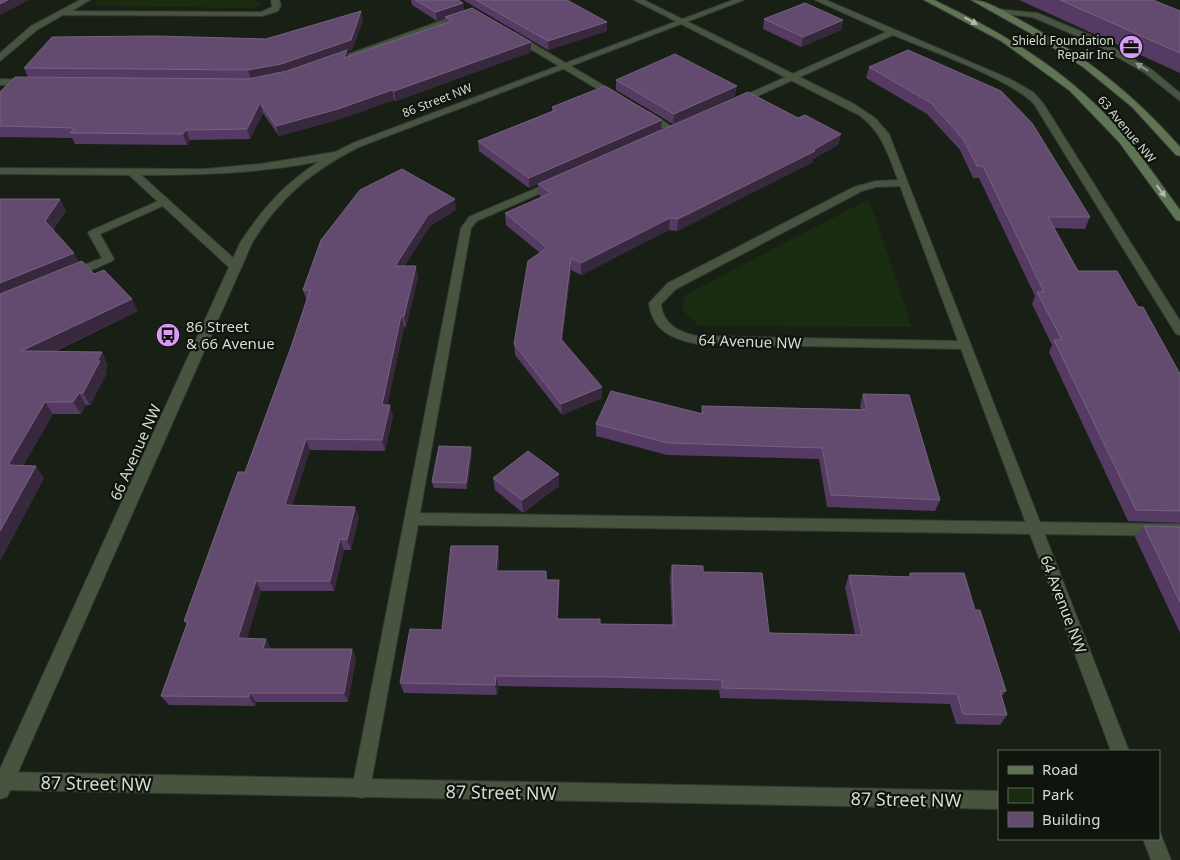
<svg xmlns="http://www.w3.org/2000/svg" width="1180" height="860" viewBox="0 0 1180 860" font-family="'Noto Sans',sans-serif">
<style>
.green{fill:#1a2c10}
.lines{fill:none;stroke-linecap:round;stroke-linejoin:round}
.service-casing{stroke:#333930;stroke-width:2}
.minor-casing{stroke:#333930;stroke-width:2}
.tertiary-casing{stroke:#333930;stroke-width:2}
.secondary-casing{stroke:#333930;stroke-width:2}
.service{fill:#475440;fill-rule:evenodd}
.minor{fill:#475440;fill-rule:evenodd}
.tertiary{fill:#475440;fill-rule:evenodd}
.secondary{fill:#5e7454;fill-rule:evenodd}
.wall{fill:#553a63}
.shaded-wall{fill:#37283e}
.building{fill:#634b6f;stroke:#75627f}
.oneway{fill:#b2bcae}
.oneway2{fill:#8e988a}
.labels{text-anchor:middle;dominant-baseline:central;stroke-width:4.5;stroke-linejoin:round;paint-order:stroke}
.far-poi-label{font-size:12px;fill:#d6dbd4;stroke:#0f150c;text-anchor:end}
.far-street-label{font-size:12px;fill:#d6dbd4;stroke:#0f150c}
.poi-label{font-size:15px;fill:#d6dbd4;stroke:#0f150c;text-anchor:start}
.street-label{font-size:15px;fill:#d6dbd4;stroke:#0f150c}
.near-street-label{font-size:18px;fill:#d6dbd4;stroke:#0f150c}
</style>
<rect width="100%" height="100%" fill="#181f15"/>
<path class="green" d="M98,0h157l6,4 -8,4 -158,-2z
M867,200l5,8 40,119 -213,-1 -17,-16 3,-15z"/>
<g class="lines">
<g class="service-casing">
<path id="service" d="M815,0h11l184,79 23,13 10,11 137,218v14l-4,-1 -142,-230c-23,-25 -106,-54 -141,-69l-153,69h-6v-4l152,-68z
M460,14l7,2 -134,48 -7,-2z
M515,33l105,62 2,2 -8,2 -102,-61 -1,-2z
M0,79l27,1 4,3 -4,3 -27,-1z
M643,112h6l30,19 -8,2 -28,-17z
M555,180l5,3 -1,2 -82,36 -6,7 -51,285 760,11v12l-762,-11 -48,264 -2,7 -7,2 -7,-2 -2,-7 109,-561 8,-11z
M163,199l5,3 -1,2 -67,30 14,25 -2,2 -36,16h-8v-6l34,-13 -14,-25 2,-2z"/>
</g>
<g class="minor-casing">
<path id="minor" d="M80,0h10l-18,11 189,1 11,-5 -1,-7h8l2,5 -3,6 -16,5 -199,-1 -26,15 -37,31v-8l31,-27z
M634,0h10l210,104 21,14 14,16 240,617h-18l-150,-402 -264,-5c-24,-5 -45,-13 -48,-41l19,-20 186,-96 22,-6 22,-1c-10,-26 -16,-48 -39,-65zM900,186l58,155 -261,-5c-19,-4 -34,-12 -36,-32l15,-15 186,-98 14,-4z
M997,9l40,4 60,25 54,31 29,24v8l-35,-28 -54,-31 -59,-25 -38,-4 -1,-2z
M335,152l5,3 -1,2c-65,16 -132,18 -198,18l99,89 2,3 -6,4 -4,-1 -103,-95 -129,-1v-6l205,1 55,-5z
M4,772l995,19v18l-995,-19 -4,-1v-16z
M1159,832h1l11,28h-20l-8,-21h16z"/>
</g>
<g class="tertiary-casing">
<path id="tertiary" d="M733,0h11l-385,147c-46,23 -80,51 -107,96l-245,554 -7,2v-30l240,-526c31,-48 61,-75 113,-100z"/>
</g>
<g class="secondary-casing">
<path id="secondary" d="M924,0h10c68,32 134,71 184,128 23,26 42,55 62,82v11l-4,-1 -57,-78 -49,-51 -69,-50z
M971,0c17,0 34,12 49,20 61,33 114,74 160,127v9l-4,-1 -44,-48 -49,-40 -53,-34z"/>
</g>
<use href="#service" class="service"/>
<use href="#minor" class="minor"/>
<use href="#tertiary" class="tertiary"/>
<use href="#secondary" class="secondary"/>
</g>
<path class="wall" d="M411,0h47l5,3 1,7 67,32v10l-135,49 -2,-1 -54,19 -61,17 -16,-23 -13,26 -60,1 -3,5 -112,-1 -3,-6 -72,-1v-45l28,-15 -4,-9 242,-29 97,-19 -11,30 -5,1 1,6 97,-33v-6l-8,3 -25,-16z
M463,0h104l40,31 -59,19z
M1019,0h134l27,11v62z
M764,19l79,1 -2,10 -40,17 -38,-18z
M908,50l182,167 -5,12 -31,-1 24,43 60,36 42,67v149l-52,-2 -79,-169 3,-7 -20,-41 3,-8 -56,-118h-6l-13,-28 -33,-36 -61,-36 3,-11z
M616,80l119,16 -62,28 -57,-34z
M552,107l110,13 -1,10 137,-12 43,16 -3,11 -25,14v3l-136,69 -8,-1 -88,45 -10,-5 -9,71 40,57 -40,17 -47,-60 -1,-11 26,-91 -34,-28 -1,-12 36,-16 -2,-2 -1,-11 -9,4 -50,-37 -1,-10 74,-30z
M0,199h60l6,12 -13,19 26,32 59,49 -84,41 54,13 -3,5 2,3 -17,32h-4l-5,9h-28l-30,51 21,13 -44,83z
M456,210l-26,16 -26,40 14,11 -12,50h-2l-17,78 6,11 -8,35 -75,-1 -18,55 63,2 4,10 -8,33h-7l-10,41h-73l-14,47 24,11h81l4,9 -8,44h-92l-1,4 -86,-1 -8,-9 26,-71 -3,-4 61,-149 45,-122 17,-49 -4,-11z
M863,394l77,106 -5,11 -108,-4 -8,-48 -152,-4 -71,-19v-12l105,-10 1,-8 159,3 -1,-3z
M472,453l-5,36 -33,-1 -2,-6z
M559,474v12l-36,27 -28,-23 -2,-12z
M1144,526l36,1v106l-45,-96z
M499,557l-1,14h48l1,9 12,11 -1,28 42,5 72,1 -2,-48 2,-12 31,7 66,61 86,1 -10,-47 4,-12 59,2 2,-4 65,37 31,81 -4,5 5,19 -7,10 -44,-1 -6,-20 -230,-6 -1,-8 -105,-2 -116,-2 -1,9 -93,-2 -4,-10z"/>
<path class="shaded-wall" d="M8,0h21l-29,15v-11z
M463,3l1,8 -19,6v1l-8,3 -1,-9z
M361,11l2,9 -11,30 -5,1 2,9 -98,19 -3,-9z
M843,20l-2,10 -40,17 2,-10z
M607,22v9l-59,19v-9z
M531,42v10l-135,49 -2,-10z
M737,86l-2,10 -62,28 1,-10z
M392,90l2,10 -54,19 -61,17 -3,-10z
M260,103l3,10 -13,26 -3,-10z
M662,120l-1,10 -132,58v-10z
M186,130l4,10 -3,5 -4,-11z
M841,134l-3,11 -25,14v3l-136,69 1,-12 135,-69z
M60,199l6,12 -15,22 -6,-12z
M455,199l1,11 -26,16 -32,51 -3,-11 33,-51z
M670,218l-1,12 -88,45v-12z
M74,253l6,12 -80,33v-15z
M571,258v12l-10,81v-12z
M416,266l2,11 -12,50 -2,-11z
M132,299l6,12 -109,52 -8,-12z
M401,316l3,11 -19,89 -3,-11z
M102,352l6,13 -3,5 2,3 -17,32 -7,-12 14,-32z
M602,387v11l-40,17 -1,-11z
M79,393l7,12 -5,9 -8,-12z
M45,402l8,12 -36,63 -9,-12z
M390,405l3,11 -8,35 -3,-11z
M306,439l4,11 -21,66 -4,-11z
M471,447l1,6 -5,36 -1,-6z
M36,466l8,12 -44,83v-30z
M559,474v12l-36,27 -1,-13z
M355,507l4,10 -8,33 -4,-10z
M340,539l4,11 -10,41 -4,-10z
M498,546l1,11 -2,25 -1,-11z
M559,580v11l-1,39 -1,-11z
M256,581l5,10 -17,57 -6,-10z
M266,639l5,9 -3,11 -5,-10z
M352,649l4,9 -8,44 -4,-9z
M496,676l2,10 -1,9 -2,-10z
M250,693l6,9 -1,4 -6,-9z"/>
<path class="building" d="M0,0h8l-8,4z
M415,0h43l5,3 -27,9z
M476,0h91l40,22 -59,19z
M1060,0h93l27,11v42z
M805,3l38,17 -40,17 -39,-18z
M472,8l59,34 -137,49 -2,-1 -54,19 -62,17 -16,-23 -13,26 -61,1 -3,4 -113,-1 5,-5 -75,-2v-34l15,-15 233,2 39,-8 60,-21 -3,8 108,-37 -7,-4z
M361,11l-10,29 -70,24 -33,6 -224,-2 28,-31 104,-1 110,3z
M908,50l93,41 31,32 58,94h-42l30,54h39l21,36h5l37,67v137l-44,-1 -82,-170h8l-25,-48h7l-61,-126h-6l-14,-27 -32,-36 -62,-36z
M675,54l62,32 -63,28 -58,-34z
M605,86l57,34 -133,58 -51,-37 78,-31 -4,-3z
M748,92l50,26 7,-3 36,19 -28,16 2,1 -137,68 -8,-1 -89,45 -10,-5 -10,81 41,48 -41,17 -47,-60 14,-83 19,-13 -42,-35 46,-20 -13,-9z
M402,169l53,30 -27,16 -33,51h21l-12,50h-3l-19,89h8l-8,35 -76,-1 -21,66 70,2 -8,33 -7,-1 -10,42h-74l-18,57 28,1 -3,10h89l-8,44h-94l-1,4 -88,-1 27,-75h-4l54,-149h7l45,-122 20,-60h-7l18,-50 39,-50z
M0,199h60l-15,22 29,32 -74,30z
M82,261l12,13 10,-4 28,29 -111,52 81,1 -5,9h3l-17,32h-4l-6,9h-28l-37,63 28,1 -36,65v-237z
M611,391l92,23 -1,-8 165,4 -4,-16 46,1 31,105 -109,-5 -9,-47 -154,-5 -72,-19z
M439,446l32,1 -5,36 -34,-1z
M528,451l31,23 -37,26 -29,-22z
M1144,526l36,1v75z
M451,546h47l-2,25h50v9h13l-2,39h43v5l74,1 -2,-60 31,1v6l59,1 7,60 93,2 -13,-60 62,2 -1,-4h54l11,37h5l26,81h-6l7,24 -44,-1 -6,-20 -235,-6v-8l-108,-3 -118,-1 -1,9 -95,-2 10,-54 32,1z"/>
<defs><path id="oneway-solid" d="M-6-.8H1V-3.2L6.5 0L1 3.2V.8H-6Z" transform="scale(1.25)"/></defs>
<g class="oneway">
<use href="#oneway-solid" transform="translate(971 21) rotate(28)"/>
<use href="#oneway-solid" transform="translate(1161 191) rotate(54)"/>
</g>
<use class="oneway2" href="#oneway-solid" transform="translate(1142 67) rotate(-148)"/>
<defs>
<g id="office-disc" transform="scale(1.25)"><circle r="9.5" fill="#d99af8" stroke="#0f150c"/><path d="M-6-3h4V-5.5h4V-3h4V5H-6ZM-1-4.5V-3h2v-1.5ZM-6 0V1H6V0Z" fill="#111"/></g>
<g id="bus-disc" transform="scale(1.25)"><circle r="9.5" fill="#d99af8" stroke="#0f150c"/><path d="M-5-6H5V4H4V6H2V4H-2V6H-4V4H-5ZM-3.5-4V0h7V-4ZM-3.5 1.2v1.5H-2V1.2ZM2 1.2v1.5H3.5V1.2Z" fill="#111"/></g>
</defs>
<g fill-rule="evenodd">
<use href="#office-disc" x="1131" y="47"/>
<use href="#bus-disc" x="168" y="335"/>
</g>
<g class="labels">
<g class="far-poi-label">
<text x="1114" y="40">Shield Foundation<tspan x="1114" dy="14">Repair Inc</tspan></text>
</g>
<g class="far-street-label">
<text transform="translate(437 100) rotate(-21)">86 Street NW</text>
<text transform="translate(1127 129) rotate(50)">63 Avenue NW</text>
</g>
<g class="poi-label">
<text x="186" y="326">86 Street<tspan x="186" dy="17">&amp; 66 Avenue</tspan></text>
</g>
<g class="street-label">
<text transform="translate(750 341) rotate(2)">64 Avenue NW</text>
<text transform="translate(135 452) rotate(-66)">66 Avenue NW</text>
<text transform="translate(1064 604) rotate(69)">64 Avenue NW</text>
</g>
<g class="near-street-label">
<text transform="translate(96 783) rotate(1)">87 Street NW</text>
<text transform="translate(501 792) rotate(1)">87 Street NW</text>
<text transform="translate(906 799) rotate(1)">87 Street NW</text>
</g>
</g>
<rect x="998" y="750" width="162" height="90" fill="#0f150c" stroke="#5f645c"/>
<rect x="1008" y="766" width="25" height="8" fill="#5e7454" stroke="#5f645c"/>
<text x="1042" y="775" font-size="15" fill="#d6dbd4">Road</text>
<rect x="1008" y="788" width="25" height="15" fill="#1a2c10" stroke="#5f645c"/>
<text x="1042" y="800" font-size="15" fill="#d6dbd4">Park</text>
<rect x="1008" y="812" width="25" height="15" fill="#634b6f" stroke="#5f645c"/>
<text x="1042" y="825" font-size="15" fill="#d6dbd4">Building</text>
</svg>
